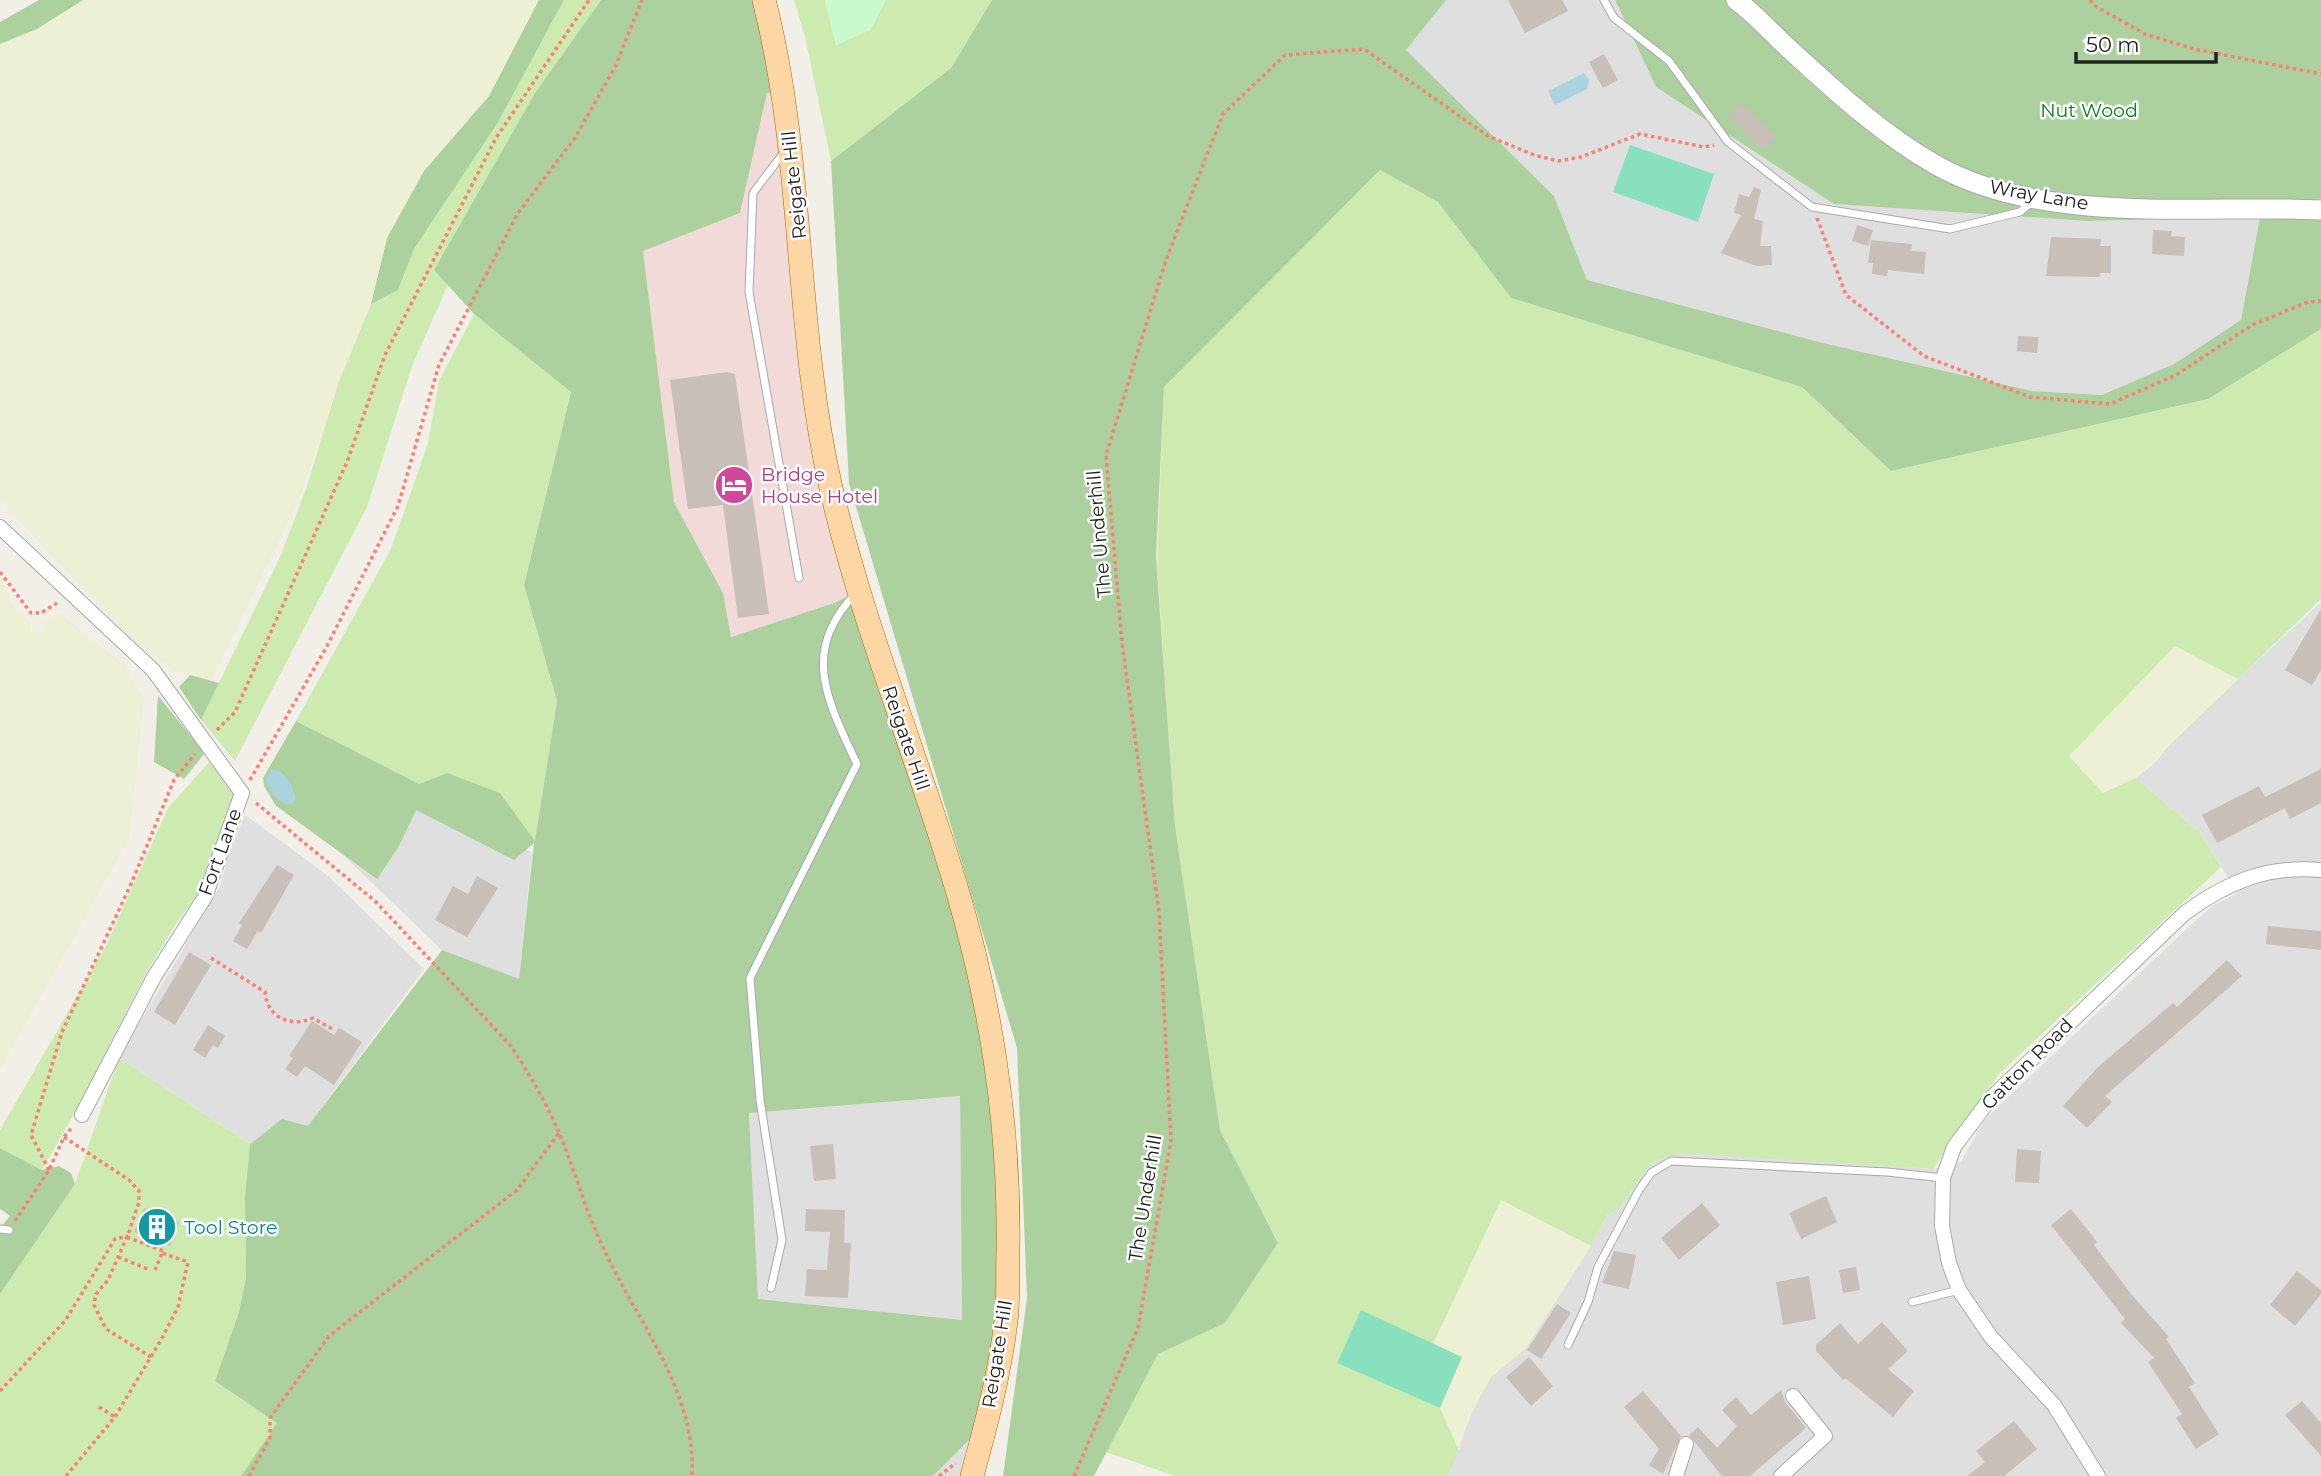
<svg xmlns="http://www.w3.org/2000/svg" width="2321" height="1476" viewBox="0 0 2321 1476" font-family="Montserrat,sans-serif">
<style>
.residential{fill:#e0dfdf}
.commercial{fill:#f2dad9}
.farmland{fill:#eef0d5}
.grass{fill:#cdebb0}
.forest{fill:#add19e;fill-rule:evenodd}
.park{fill:#c8facc}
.pitch{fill:#88e0be}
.water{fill:#aad3df}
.building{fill:#c7bfb8}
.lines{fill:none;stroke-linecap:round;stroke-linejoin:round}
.service-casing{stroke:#a9a9a9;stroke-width:9}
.minor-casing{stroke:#a9a9a9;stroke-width:16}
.tertiary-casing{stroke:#a9a9a9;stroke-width:21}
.primary-casing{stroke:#a06b00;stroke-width:24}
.path{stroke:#fa8072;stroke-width:3.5;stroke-dasharray:3.5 3.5;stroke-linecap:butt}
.service{stroke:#fff;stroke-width:7}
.minor{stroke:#fff;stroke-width:14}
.tertiary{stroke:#fff;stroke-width:19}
.primary{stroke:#fcd6a4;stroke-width:23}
.labels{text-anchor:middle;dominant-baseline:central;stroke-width:5;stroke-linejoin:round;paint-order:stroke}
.park-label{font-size:19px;fill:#0c8416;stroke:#fff}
.street-label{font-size:19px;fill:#222;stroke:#fff}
.hotel-label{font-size:19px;fill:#b23c85;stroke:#fff;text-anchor:start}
.culture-label{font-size:19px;fill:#0d838f;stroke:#fff;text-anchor:start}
</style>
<rect width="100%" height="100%" fill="#f2efe9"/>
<path class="residential" d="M1446,0h169l41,87 178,117 252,17 174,-4 -19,103 -67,44 -72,31 -70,-4 -209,-48 -236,-63 -33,-84 -148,-146z
M2321,602v874h-874l30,-76 16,-26 98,-128 16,-31 13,-7 23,-35 13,-12 27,-9 250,17 28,-7 23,-41 21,-21 190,-179 19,-16 24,-12 -38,-60 -64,-55 21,-17 15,-21z
M409,792l123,60 -13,127 -77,-29 -97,-93z
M245,815l82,60 97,94 -116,157 -26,-7 -32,25 -131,-86 102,-174 7,-29z
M960,1096l2,224 -204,-21 -9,-186z
M987,1422l-15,54h-39z"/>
<path class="commercial" d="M784,90l17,158 56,344 -23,11 -103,34 -8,-44 -49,-91 -31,-251 97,-38 27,-120z"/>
<path class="farmland" d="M83,0h456l-50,96 -65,75 -37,67 -16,66 -33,80 -39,116 -88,181 -35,-9 -43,-31 -133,-140v-457l37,-15z
M0,576l15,34 15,12v10l11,1 2,-11 15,-10 66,53 20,35 -15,139 -129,230z
M2181,640l57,39 -102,99 -33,15 -34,-37z
M1501,1200l90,46 -65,102 -35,29 -24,44 -8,30 -19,-43 21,-51 -28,-13z"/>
<path class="grass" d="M564,0h37l-66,93 -101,177 14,15 -36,81 -45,141 -132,254 -34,-41 80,-165 26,-69 31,-102 33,-80 27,-14 16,-41 83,-125z
M794,0h31l11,45 34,-15 16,-30h106l-41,68 -120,93 -26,-124z
M1380,170l58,32 73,96 291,89 89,84 317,-72 113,-70v270l-83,80 -63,-33 -106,110 34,37 33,-15 64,55 21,34 -222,207 -66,95 -250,-16 -27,8 -13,12 -23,35 -13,7 -16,31 -90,-46 -68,144 -72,-33 -24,52 103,45 19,43 -12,25h-272l-69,-24 52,-98 67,-31 53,-80 -58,-113 -45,-304 -18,-262 7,-178z
M474,314l97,77 -47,194 33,116 -22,141 -88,-69 -27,12 -124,-64 95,-172 37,-106 11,-62z
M211,760l24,32 -27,89 -31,41 -30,49 -69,136 -36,63 -42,-22v-18l106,-184 62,-138z
M119,1058l131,86 -5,52 1,82 -7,34 -24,69 63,42 -37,53h-241v-182l75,-110z"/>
<path class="forest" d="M39,0h44l-46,29 -37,15v-22z
M539,0h25l-67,124 -83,125 -16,41 -27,14 16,-66 37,-67 65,-75z
M601,0h163l20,90 -17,3 -27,120 -97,38 31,251 49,91 8,44 103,-34 23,-11 102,304 50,297 -22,229 -54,54h-692l36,-53 -62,-42 24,-69 7,-34 -1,-82 5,-52 32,-25 26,7 134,-176 77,29 15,-136 -20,17 -98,-50 -18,38 -21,31 -101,-73 -12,-20 -1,-8 33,-57 123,63 28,-11 53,20 35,48 22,-140 -33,-116 47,-193 -97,-78 -40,-44 101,-177zM960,1096l2,224 -204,-21 -9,-186z
M992,0h454l-40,50 148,146 33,84 236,63 209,48 70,4 72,-31 67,-44 19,-103 -174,4 -252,-17 -178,-117 -41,-87h706v329l-113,70 -317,72 -89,-84 -291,-89 -73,-96 -58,-32 -216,217 -8,170 19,269 45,304 58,113 -53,80 -67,31 -64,122h-91l24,-178 -10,-250 -168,-565 -18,-322 120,-93z
M190,675l29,8 -18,37 -22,-33z
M158,696l47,57 -21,26 -30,-17z
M0,1148l42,22 17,-4 12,7 4,11 -75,110v-66l10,-12 -10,-7z"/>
<path class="park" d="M825,0h61l-16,30 -34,15z"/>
<path class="pitch" d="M1630,145l84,29 -16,48 -85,-30z
M1361,1310l101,47 -22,51 -103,-45z"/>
<path class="water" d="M1584,73l5,7 -2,9 -32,16 -7,-14z
M271,770l9,1 11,13 5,14 -4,6c-13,1 -23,-13 -26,-24z"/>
<path class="building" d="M1508,0h54l6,11 -43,22z
M1604,54l14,26 -15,8 -14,-26z
M1742,103l35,34 -14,13 -34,-34z
M1754,187l7,3 -7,29 9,2 -3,25h11l1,19 -16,1 -35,-13 20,-38 -7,-2 5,-19 10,3z
M1857,225l16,5 -5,16 -16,-5z
M2153,230l19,1 -1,5 14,1 -1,19 -32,-2z
M2051,237l50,2 -1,7h11v27h-11v4l-54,-1z
M1871,240l41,4 -1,7 15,1 -2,22 -36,-4 -1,6 -15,-2 1,-11h-5z
M2018,336l21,1 -2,16 -20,-2z
M727,372l8,2 34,240 -31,4 -15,-113 -35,4 -18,-129z
M2321,609v61l-9,15 -27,-15z
M2321,769v34l-31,16 -5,-11 -68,35 -15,-28 57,-29 6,11z
M277,865l17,10 -33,58 -3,-2 -11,18 -14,-8 9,-16 -3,-2z
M477,876l21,12 -31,49 -32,-17 18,-34 15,8z
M2268,926l53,5v19l-55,-6z
M189,952l22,13 -36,60 -21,-13z
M2227,960l15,16 -137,120 7,6 -25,26 -24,-22 34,-38 76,-65 4,4z
M312,1021l22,14 5,-7 23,14 -28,43 -29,-19 -8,11 -12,-8 8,-11 -4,-2z
M208,1025l17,11 -7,12 -5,-3 -8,13 -12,-8z
M833,1144l3,35 -22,2 -4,-35z
M2017,1149l24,2 -2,32 -24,-1z
M1826,1196l11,26 -36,17 -12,-26z
M1702,1203l18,22 -41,35 -18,-22z
M144,1208l35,14 -9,24 -36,-14z
M806,1209l39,1 -1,33h7l-3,55 -43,-2 2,-27 20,1 3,-38 -25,-1z
M2071,1209l26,33 -3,3 37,49 38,43 -3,2 29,44 -6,4 30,47 -23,15 -20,-31 6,-4 -34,-52 6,-4 -33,-35 4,-4 -74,-94z
M1614,1251l22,4 -7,34 -27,-6z
M1856,1267l4,23 -17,3 -4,-23z
M2297,1271l24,19v4l-26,32 -25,-21z
M1809,1276l7,43 -33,6 -7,-43z
M1557,1304l14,9 -30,46 -14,-9z
M1882,1322l26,29 -20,18 26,22 -21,26 -48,-39 -2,2 -27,-29v-6l24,-22 18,21z
M1529,1357l24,29 -22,20 -25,-29z
M1781,1390l4,12 21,26 -56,48h-28l-33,-41 9,-8 19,21 20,-22 -15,-16 14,-13 15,18z
M1643,1391l38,45 -18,38 -14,-9 10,-16 -35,-42z
M2302,1401l19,22v33l-36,-41z
M2014,1421l23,28 -33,27h-37l18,-14 -9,-11z"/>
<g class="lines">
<g class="service-casing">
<path id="service" d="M1604,0l10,18 55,43 59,81 84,65 138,22 70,-17 13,-11
M785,151l-32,42 -4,99 50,286
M0,1229l9,1
M771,1288l11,-48 -22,-140 -10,-122 107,-214c-30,-64 -57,-113 -1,-171
M1912,1302l47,-12
M1568,1345l20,-43 10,-35 41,-77 12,-17 20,-12 216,11 56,6"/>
</g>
<g class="minor-casing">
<path id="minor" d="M0,527l153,143 89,123 -37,104 -51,80 -72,138
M1676,1476l10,-32
M1781,1476l44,-40 -32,-40
M2098,1476l-44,-71 -63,-68 -32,-47 -10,-27 -7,-37 1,-48 11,-31 36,-48 195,-186c42,-31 83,-48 136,-43"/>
</g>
<g class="tertiary-casing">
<path id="tertiary" d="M1736,0c19,14 34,31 51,47 46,42 94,87 149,118 107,61 265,39 385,45"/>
</g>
<g class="primary-casing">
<path id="primary" d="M764,0c41,160 30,327 67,488 32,139 87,269 127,405 34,116 52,239 50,359 -1,23 1,46 -2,69 -6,52 -20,104 -34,155"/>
</g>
<path class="path" d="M2090,0l5,6 50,28 49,15 127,25
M1817,218l29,77 78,61 106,41 80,7 66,-29 76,-50 56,-23 13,-1
M0,572l31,41h10l16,-10
M217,730l18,-18 112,-250 38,-107 111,-217 93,-138
M250,780l76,-132 72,-142 41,-141 79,-152 57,-75 40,-71 27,-67
M256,803l119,98 136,145c18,27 36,58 49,89 15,36 25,74 42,110 33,74 95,146 90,231
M211,958l54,34c2,25 25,36 48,26l21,12
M64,1137l65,43 10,11v11l-10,30 -21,48 -12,14 -2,11 12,24 45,28
M49,1170l-18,-35 31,-103 70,-150 42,-102 21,-26
M15,1221l34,-51 15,-33 9,-11
M127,1237l36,14 -8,19
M118,1257l32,13
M0,1391l65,-70 50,-82 13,-3
M99,1407l16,10
M66,1476l49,-59 46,-77 17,-33 10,-45 -26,-9
M249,1476l21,-38v-20l59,-82 188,-146 42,-57
M939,1476l17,-13
M1074,1476l64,-148 33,-187 -12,-229 -37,-269 -16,-188 60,-195 57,-146 62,-59 79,-6 124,87 46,19 24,6 23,-4 59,-23 64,13 10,-2"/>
<use href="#service" class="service"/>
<use href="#minor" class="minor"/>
<use href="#tertiary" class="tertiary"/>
<use href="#primary" class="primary"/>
</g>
<defs>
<g id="hotel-disc" transform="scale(2.0125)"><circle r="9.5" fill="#d1479c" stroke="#fff"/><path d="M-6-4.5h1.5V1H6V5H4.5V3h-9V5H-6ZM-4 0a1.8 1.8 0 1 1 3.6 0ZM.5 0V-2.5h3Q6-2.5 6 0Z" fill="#fff"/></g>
<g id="building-disc" transform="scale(2.0125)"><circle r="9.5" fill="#0f9aa8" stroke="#fff"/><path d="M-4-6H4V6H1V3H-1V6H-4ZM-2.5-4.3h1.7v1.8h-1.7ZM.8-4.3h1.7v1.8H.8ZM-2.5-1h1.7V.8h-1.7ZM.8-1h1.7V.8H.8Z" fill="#fff"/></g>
</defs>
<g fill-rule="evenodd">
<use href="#hotel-disc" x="734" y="485"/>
<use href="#building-disc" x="157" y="1227"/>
</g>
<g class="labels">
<g class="park-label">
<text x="2089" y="110">Nut Wood</text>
</g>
<g class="street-label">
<text transform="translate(794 185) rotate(-96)">Reigate Hill</text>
<text transform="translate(2039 195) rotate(10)">Wray Lane</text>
<text transform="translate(1099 534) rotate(-95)">The Underhill</text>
<text transform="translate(906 738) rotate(71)">Reigate Hill</text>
<text transform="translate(220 852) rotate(-70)">Fort Lane</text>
<text transform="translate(2027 1064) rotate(-45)">Gatton Road</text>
<text transform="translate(1145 1198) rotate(-81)">The Underhill</text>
<text transform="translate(997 1354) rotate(-81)">Reigate Hill</text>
</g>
<g class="hotel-label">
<text x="761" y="474">Bridge<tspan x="761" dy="22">House Hotel</tspan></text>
</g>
<g class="culture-label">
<text x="184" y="1227">Tool Store</text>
</g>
</g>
<path d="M2076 52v10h140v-10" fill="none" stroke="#222222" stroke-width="3.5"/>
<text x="2086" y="52" font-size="21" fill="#222222" stroke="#ffffff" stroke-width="5" paint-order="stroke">50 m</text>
</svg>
